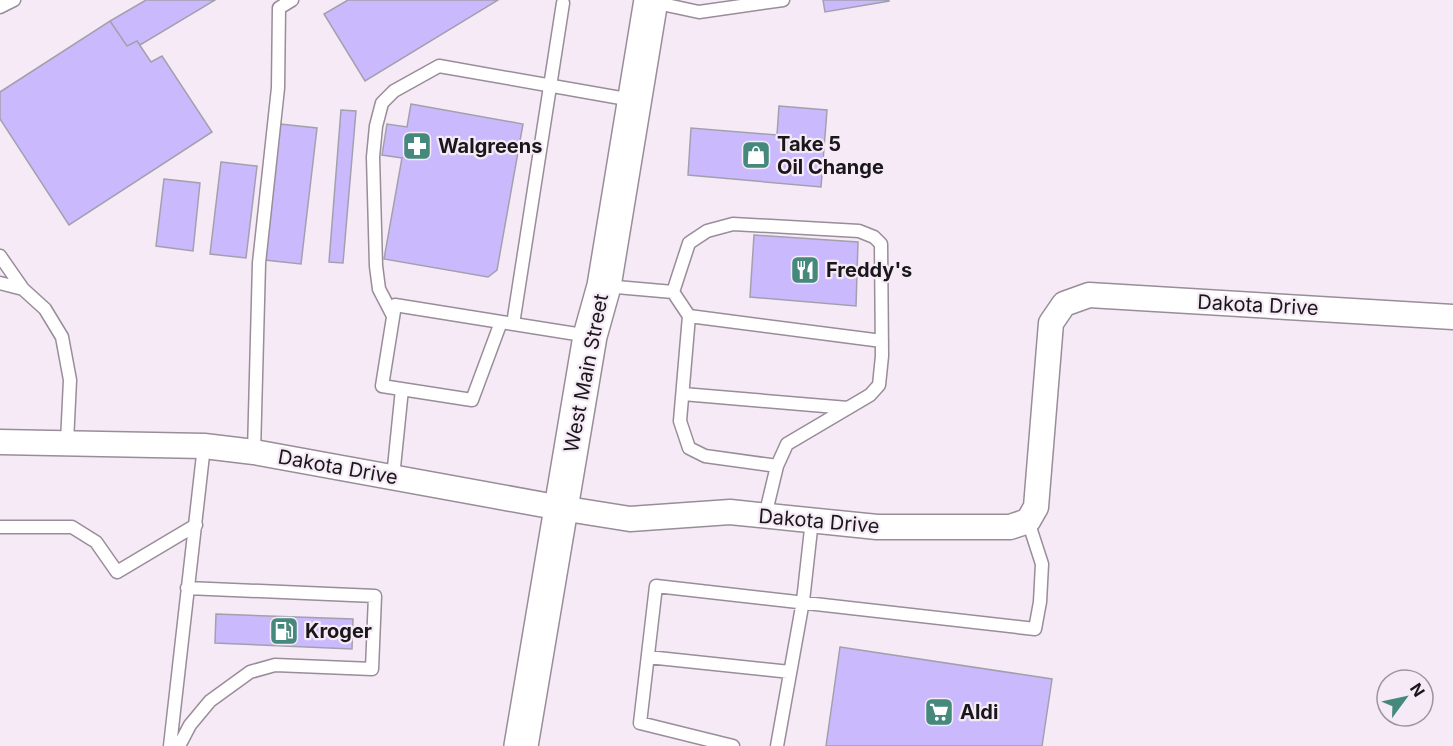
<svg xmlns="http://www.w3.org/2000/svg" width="1453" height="746" viewBox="0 0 1453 746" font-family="Inter,sans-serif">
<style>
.building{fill:#cabafd;stroke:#a3a0ae;stroke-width:1.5}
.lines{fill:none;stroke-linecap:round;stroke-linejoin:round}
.service-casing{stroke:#988d98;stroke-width:15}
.minor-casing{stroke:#988d98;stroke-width:27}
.primary-casing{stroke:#988d98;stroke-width:36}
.service{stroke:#fff;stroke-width:12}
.minor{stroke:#fff;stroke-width:24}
.primary{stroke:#fff;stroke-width:33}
.labels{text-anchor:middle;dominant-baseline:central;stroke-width:4.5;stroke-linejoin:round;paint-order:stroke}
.poi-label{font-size:20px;font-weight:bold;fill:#1a171b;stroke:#f5eaf6;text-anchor:start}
.street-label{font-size:20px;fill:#1a171b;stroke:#f5eaf6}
</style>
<rect width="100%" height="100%" fill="#f5eaf6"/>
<path class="building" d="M146,0h69l-75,45 -3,-4 -10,5 -17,-25z
M348,0h150l-133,81 -41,-67z
M823,0h66v1l-64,11z
M110,21l17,25 10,-5 14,21 11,-6 50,76 -143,93 -69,-106v-27z
M411,104l112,20 -26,146 -9,7 -104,-18 18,-101 -20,-3 5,-31 20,3z
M779,106l48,4 -6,77 -133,-12 3,-47 86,7z
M341,110l15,1 -13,152 -14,-1z
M280,124l37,4 -16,136 -36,-4z
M221,162l36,4 -11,92 -36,-4z
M164,179l36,4 -7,68 -37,-5z
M754,235l104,7 -2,64 -106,-9z
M216,614l137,5 -1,30 -137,-6z
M840,647l212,32 -10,67h-216z"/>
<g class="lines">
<g class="service-casing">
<path id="service" d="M652,2l47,10 84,-12
M0,7l14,-7
M0,256l23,33
M0,283l23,6 22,20 17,28 8,43 -3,62
M605,286l68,6 16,24 -9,105 9,27 16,8 72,10
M673,292l16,-49 18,-12 26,-7 126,7 15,6 7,7 1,112 -3,29 -9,10 -83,49 -10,22 -12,50
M393,316l-14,-27 -3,-23 -3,-109 3,-31 6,-23 12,-12 45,-25 193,34
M689,316l193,25
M501,322l-106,-17 -13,81 90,14 29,-78 88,14
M513,324l50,-321
M683,394l165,14
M254,452l5,-189 19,-175 1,-80 13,-8
M393,477l9,-88
M0,527h72l24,15 21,30 79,-47
M648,657l142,15
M170,746l34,-300
M179,746l11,-21 20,-24 40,-29 25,-7 97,4 3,-73 -188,-8
M733,746l-93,-23 16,-137 379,43 5,-27 2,-38 -14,-43
M777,746l26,-145 9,-81"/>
</g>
<g class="minor-casing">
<path id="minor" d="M0,442l204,4 50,6 307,56 69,11 100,-7 147,15h133l18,-6 8,-14 15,-184 13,-19 25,-9 364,22"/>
</g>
<g class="primary-casing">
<path id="primary" d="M521,746l69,-410 14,-50 47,-286"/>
</g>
<use href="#service" class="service"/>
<use href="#minor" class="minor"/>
<use href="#primary" class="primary"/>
</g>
<defs>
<g id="pharmacy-square" transform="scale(1.5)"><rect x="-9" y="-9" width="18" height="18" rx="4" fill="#45897d" stroke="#f5eaf6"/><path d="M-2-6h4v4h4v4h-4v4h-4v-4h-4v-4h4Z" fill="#fff"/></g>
<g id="shop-square" transform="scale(1.5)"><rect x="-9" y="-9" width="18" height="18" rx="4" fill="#45897d" stroke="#f5eaf6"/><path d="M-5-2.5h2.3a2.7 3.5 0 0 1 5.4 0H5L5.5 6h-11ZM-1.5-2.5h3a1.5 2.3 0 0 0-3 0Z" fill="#fff"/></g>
<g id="restaurant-square" transform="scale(1.5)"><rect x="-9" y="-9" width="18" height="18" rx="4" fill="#45897d" stroke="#f5eaf6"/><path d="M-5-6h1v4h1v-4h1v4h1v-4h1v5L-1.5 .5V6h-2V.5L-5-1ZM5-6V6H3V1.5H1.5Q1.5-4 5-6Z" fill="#fff"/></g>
<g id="fuel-square" transform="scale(1.5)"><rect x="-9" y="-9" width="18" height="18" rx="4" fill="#45897d" stroke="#f5eaf6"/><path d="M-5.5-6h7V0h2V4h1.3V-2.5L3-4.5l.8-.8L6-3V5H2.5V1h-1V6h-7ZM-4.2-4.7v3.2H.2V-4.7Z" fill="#fff"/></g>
<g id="supermarket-square" transform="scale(1.5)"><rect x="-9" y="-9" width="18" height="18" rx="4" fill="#45897d" stroke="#f5eaf6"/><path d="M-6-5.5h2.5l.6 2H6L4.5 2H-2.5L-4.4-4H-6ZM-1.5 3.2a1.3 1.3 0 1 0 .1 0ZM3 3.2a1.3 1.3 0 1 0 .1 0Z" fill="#fff"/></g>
</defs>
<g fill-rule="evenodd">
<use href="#pharmacy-square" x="417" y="146"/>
<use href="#shop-square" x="756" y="155"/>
<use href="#restaurant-square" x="805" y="270"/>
<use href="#fuel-square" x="284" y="631"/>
<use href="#supermarket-square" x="939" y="712"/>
</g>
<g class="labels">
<g class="poi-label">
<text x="777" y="144">Take 5<tspan x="777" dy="23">Oil Change</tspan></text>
<text x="438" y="146">Walgreens</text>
<text x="826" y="270">Freddy's</text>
<text x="305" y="631">Kroger</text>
<text x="960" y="712">Aldi</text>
</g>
<g class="street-label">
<text transform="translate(1258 305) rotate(3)">Dakota Drive</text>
<text transform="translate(586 373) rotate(-79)">West Main Street</text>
<text transform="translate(338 467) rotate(10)">Dakota Drive</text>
<text transform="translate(819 521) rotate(5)">Dakota Drive</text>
</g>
</g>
<g transform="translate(1405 698) rotate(57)"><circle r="28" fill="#f5eaf6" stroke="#9d969e" stroke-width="1.5"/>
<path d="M0-4.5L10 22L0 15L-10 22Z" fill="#45897d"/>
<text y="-9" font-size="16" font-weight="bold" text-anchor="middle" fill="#1a171b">N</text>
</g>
</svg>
